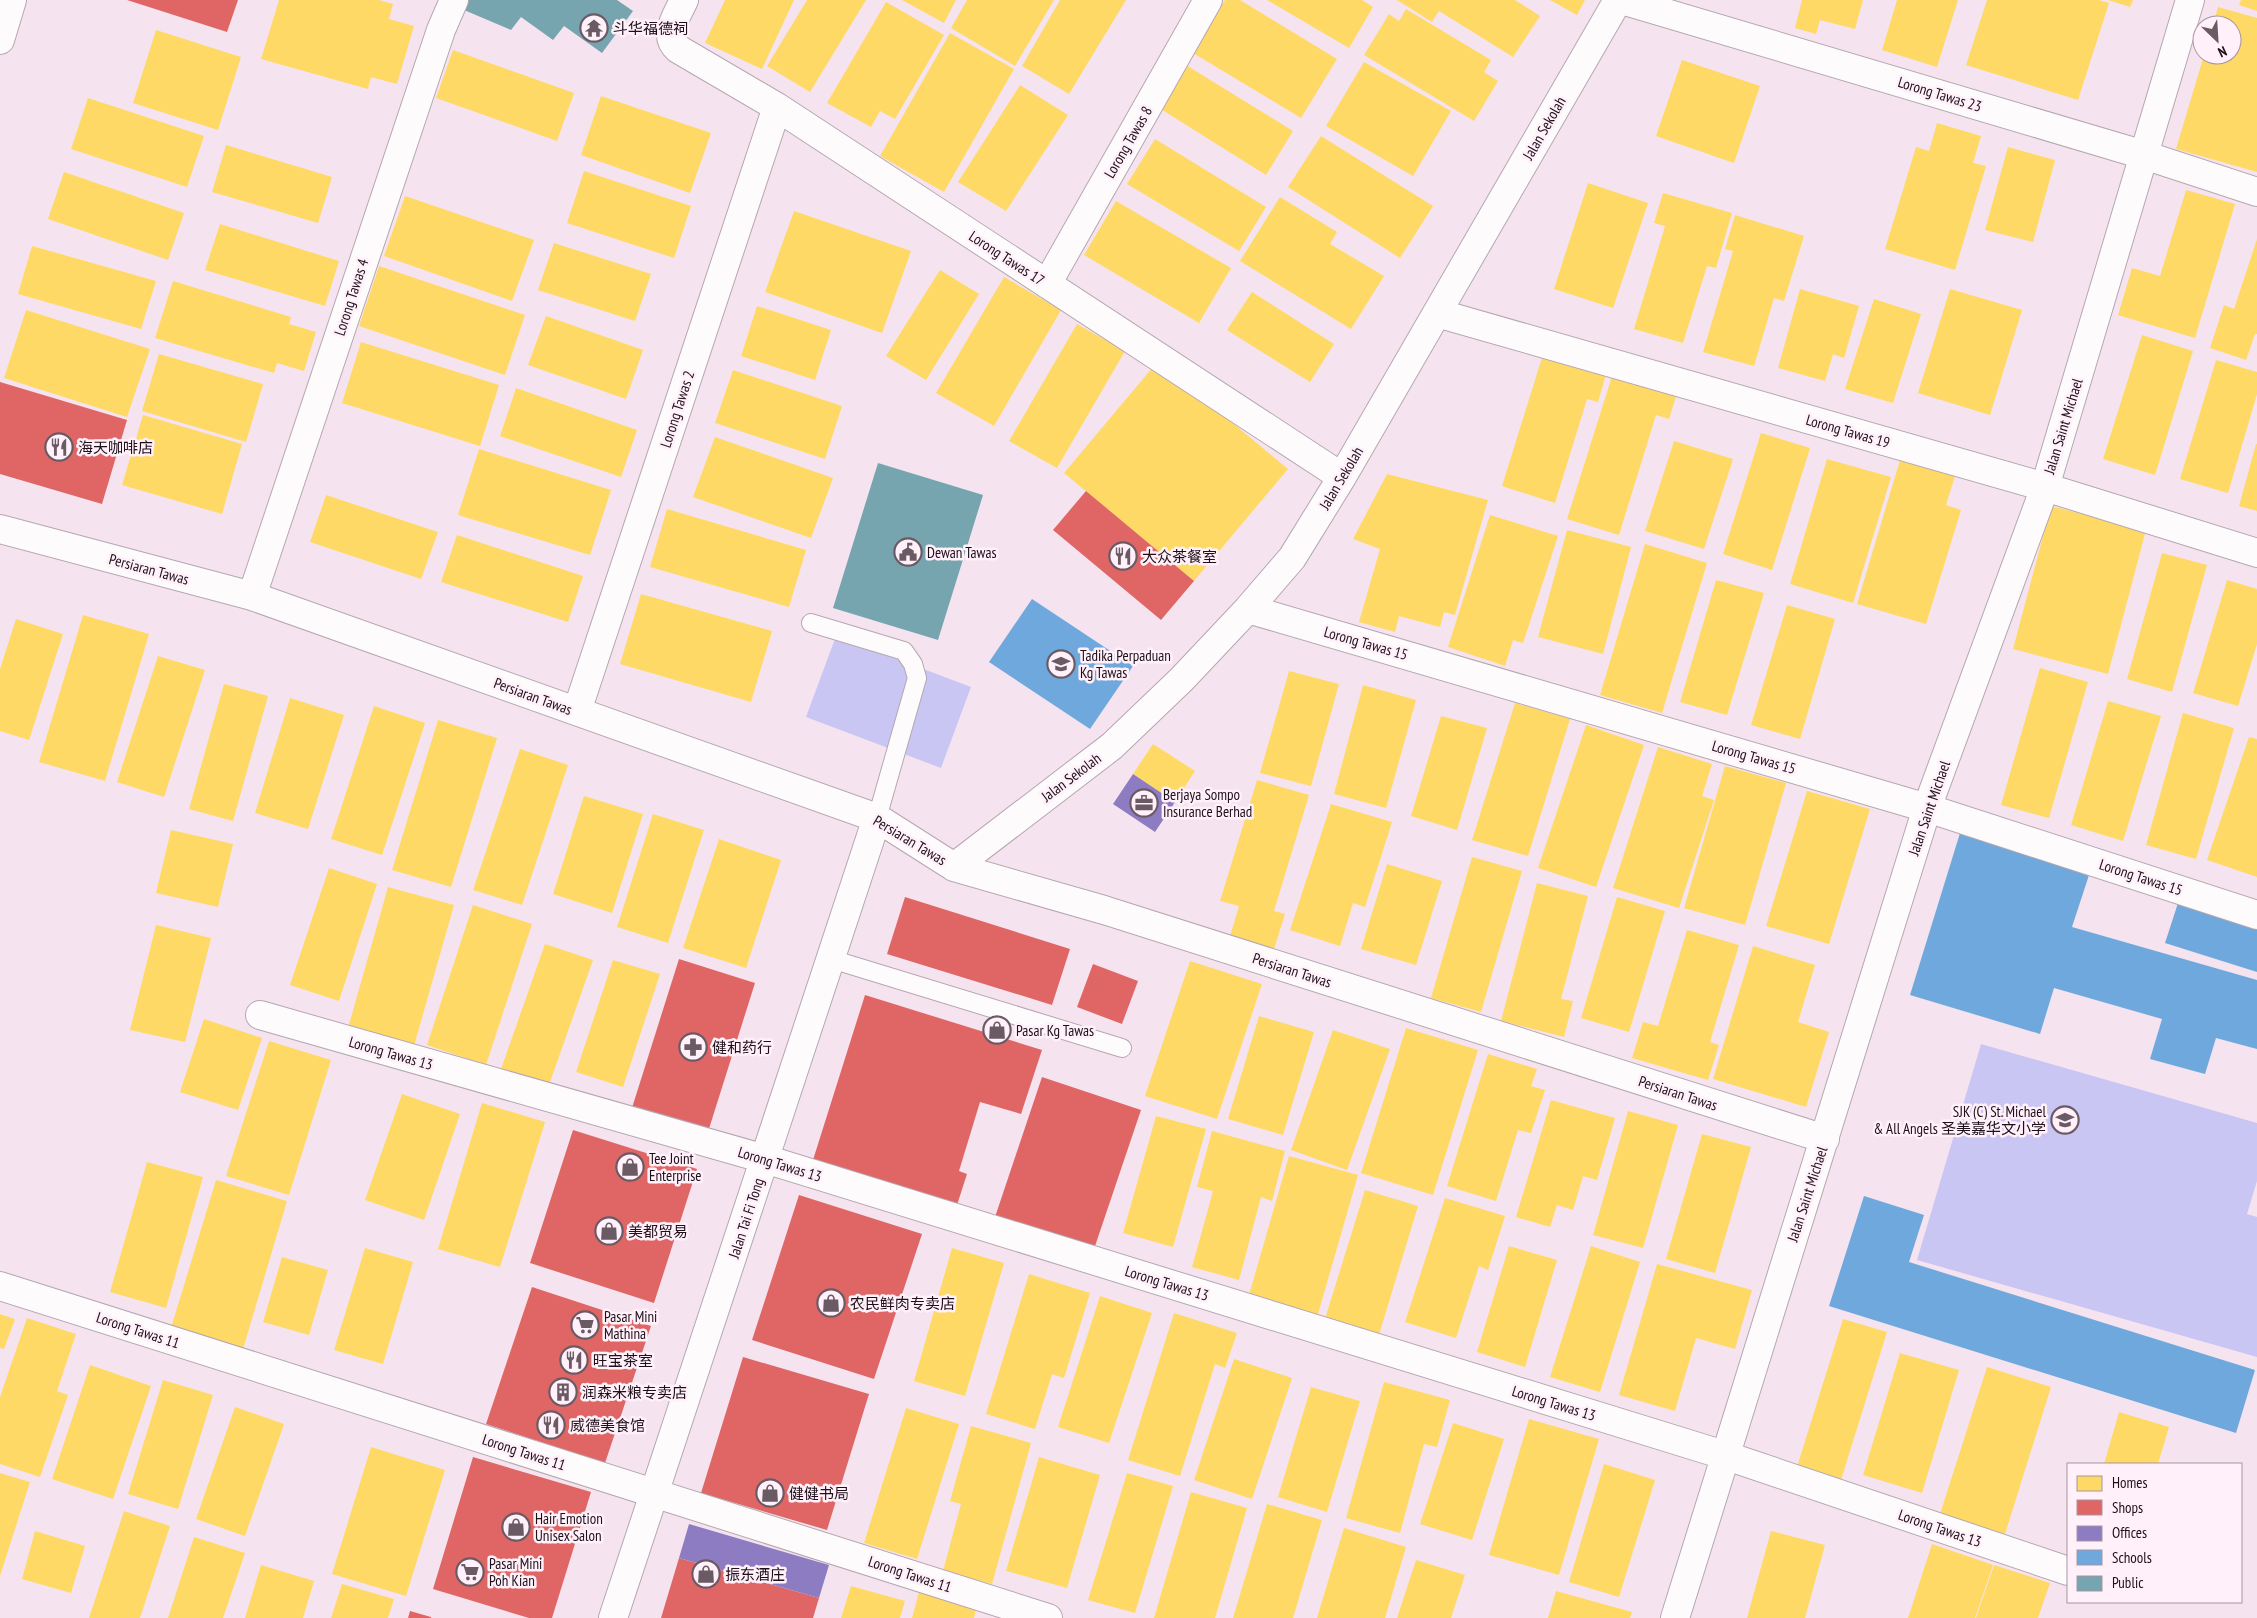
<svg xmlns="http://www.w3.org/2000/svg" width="2257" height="1618" viewBox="0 0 2257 1618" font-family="'PT Sans Narrow','Noto Sans SC',sans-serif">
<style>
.green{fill:#cac6f4}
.homes{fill:#ffd966}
.shops{fill:#e06666}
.offices{fill:#8e7cc3}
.schools{fill:#6fa8dc}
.public{fill:#76a5af}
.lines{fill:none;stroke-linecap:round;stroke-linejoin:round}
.lane-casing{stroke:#b5a7b0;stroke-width:20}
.street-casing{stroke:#b5a7b0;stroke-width:30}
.highway-casing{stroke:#b5a7b0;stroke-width:30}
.lane{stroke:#fefbfd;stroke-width:18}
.street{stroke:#fefbfd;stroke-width:28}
.highway{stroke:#fefbfd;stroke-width:28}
.labels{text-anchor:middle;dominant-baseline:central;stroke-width:5;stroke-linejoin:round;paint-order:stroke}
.poi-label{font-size:15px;fill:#1d1019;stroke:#fff0f9;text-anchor:start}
.street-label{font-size:15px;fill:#1d1019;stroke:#fff0f9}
</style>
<rect width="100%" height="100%" fill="#f5e4ef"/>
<path class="green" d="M836,636l135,51 -30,81 -135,-51z
M1981,1044l276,79v58l-10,33 10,3v140l-340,-97z"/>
<path class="homes" d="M279,0h100l14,4 -4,15 25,7 -17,58 -26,-7 -3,12 -107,-30z
M725,0h69l-32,69 -57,-26z
M807,0h59l-56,92 -43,-26z
M902,0h54l-12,23z
M967,0h87l-39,66 -64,-38z
M1060,0h66l-57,94 -47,-28z
M1225,0h15l97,59 -36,59 -108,-65z
M1267,0h95l11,7 -24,41z
M1397,0h118l25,16 -27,41 -74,-46 -7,11z
M1550,0h35l-8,15z
M1802,0h61l-8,29 -35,-9 -4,14 -21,-6z
M1897,0h61l-21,67 -55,-17z
M1987,0h112l10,3 -31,97 -112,-35z
M2108,0h25l-3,7z
M2241,0h16v11l-18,-6z
M886,2l58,33 -49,84 -15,-8 -9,16 -44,-24z
M2218,7l39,11v154l-81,-23 28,-94h28v-30h-19z
M1406,9l85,51 -7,12 14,9 -24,40 -110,-66 25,-41 10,7z
M156,30l85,27 -23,73 -85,-27z
M950,33l64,36 -70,123 -64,-36z
M453,50l121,43 -17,48 -121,-43z
M1682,60l78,26 -26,77 -78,-27z
M1364,62l87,49 -38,65 -87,-50z
M1186,65l107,66 -27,44 -107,-67z
M1020,85l48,30 -62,96 -48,-29z
M601,96l110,37 -21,60 -109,-38z
M88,98l116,38 -17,51 -116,-38z
M1937,123l44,13 -8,27 13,3 -31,104 -70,-21 31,-102 13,4z
M1321,136l112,70 -33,52 -112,-71z
M1155,139l111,68 -27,44 -112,-67z
M226,145l106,32 -14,46 -106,-31z
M2008,147l47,13 -22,82 -48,-12z
M584,171l107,35 -17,52 -107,-35z
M64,172l120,41 -16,47 -120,-41z
M1588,183l60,20 -35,105 -59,-19z
M2186,190l49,14 -40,134 -77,-23 14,-47 28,8z
M1663,193l69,20 -16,55 -9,-2 -24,77 -49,-14 31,-103 -11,-3z
M405,196l129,44 -22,61 -128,-45z
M1280,197l57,35 -7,12 54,32 -33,53 -111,-68z
M1116,201l115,67 -32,55 -115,-68z
M794,211l117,40 -29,82 -117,-41z
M1735,215l69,21 -20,65 -10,-3 -20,68 -51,-14 30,-101 -8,-2z
M220,224l119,37 -14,45 -120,-36z
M2257,239v95h-2l-9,26 -36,-12 14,-43 10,4z
M554,243l97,31 -16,47 -97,-31z
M32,246l124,35 -15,48 -123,-35z
M379,266l146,49 -20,60 -146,-49z
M940,270l39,24 -53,86 -40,-24z
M1004,277l57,33 -67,116 -58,-33z
M173,281l118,36 -2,7 27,8 -12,39 -27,-8 -3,10 -119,-35z
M1800,289l59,17 -15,52 -11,-4 -8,27 -47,-13z
M1950,289l72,21 -32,105 -72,-22z
M1252,292l82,52 -24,38 -83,-52z
M1874,299l47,15 -28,89 -48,-14z
M757,306l74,24 -16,50 -74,-24z
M26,310l124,39 -23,68 -123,-39z
M546,316l97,34 -17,49 -98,-34z
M1077,324l48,27 -68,117 -48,-27z
M2142,335l51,16 -38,124 -52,-16z
M361,342l138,43 -19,61 -138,-43z
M1544,351l63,20 -9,31 -11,-3 -32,104 -53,-17z
M159,354l104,30 -17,58 -104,-31z
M2216,360l41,12v22l-29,99 -48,-14z
M1158,361l130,108 -94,112 -130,-108z
M733,370l109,36 -17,53 -110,-36z
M1613,373l64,20 -8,26 -13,-4 -37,120 -52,-16z
M516,388l121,42 -16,47 -121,-41z
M143,415l99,29 -20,70 -100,-29z
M1761,433l49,15 -38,122 -49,-16z
M715,437l118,41 -22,60 -118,-41z
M1674,441l59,18 -29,90 -59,-18z
M2256,444h1v67l-18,-5z
M479,449l132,41 -21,65 -132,-40z
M1827,459l64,18 -38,126 -63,-19z
M1900,460l55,16 -9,29 15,5 -35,114 -69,-20z
M1387,474l101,26 -33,115 -11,-3 -4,15 -41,-11 -4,16 -36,-10 21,-73 -27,-10z
M326,495l112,37 -17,47 -111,-37z
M2051,506l95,24 -38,144 -95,-25z
M667,509l139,41 -17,57 -139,-40z
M1490,515l68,21 -35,107 -10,-3 -8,26 -57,-19z
M1567,530l64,17 -28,107 -65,-17z
M457,535l126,41 -15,46 -127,-40z
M1645,544l62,19 -45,150 -62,-18z
M2162,553l45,12 -35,127 -45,-13z
M1716,580l48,13 -37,122 -47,-13z
M2227,580l30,9v55l-19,62 -45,-13z
M641,594l131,37 -21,71 -131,-38z
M1787,605l48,14 -35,120 -49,-14z
M83,615l66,19 -44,147 -66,-19z
M16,619l47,15 -34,106 -29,-9v-62z
M158,656l47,14 -41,127 -47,-15z
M2040,668l48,14 -39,136 -48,-13z
M1289,671l50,13 -28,102 -51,-13z
M224,684l44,12 -35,125 -44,-12z
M1363,685l53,15 -30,108 -52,-14z
M290,698l54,17 -36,114 -53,-16z
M2108,701l53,15 -38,125 -52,-16z
M1515,703l55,16 -42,137 -56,-16z
M374,706l51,17 -43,132 -51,-16z
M2183,713l51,15 -38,131 -50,-14z
M1441,716l46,12 -30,102 -46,-14z
M438,720l59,18 -46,149 -59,-17z
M1586,725l58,20 -48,142 -58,-19z
M2249,737l8,2v138l-50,-17z
M1153,744l42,27 -20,31 -42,-28z
M1658,747l54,17 -10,32 12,4 -35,108 -66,-20z
M520,749l48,16 -46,140 -49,-15z
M1725,766l61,17 -41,142 -61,-17z
M1257,780l52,15 -35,116 11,3 -11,35 -44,-13 9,-30 -19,-5z
M1807,791l63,18 -41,135 -63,-18z
M584,796l59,18 -31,99 -59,-19z
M1331,804l61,18 -27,85 -12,-4 -13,43 -50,-16z
M653,814l51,16 -36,113 -51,-16z
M171,830l62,14 -15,63 -62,-14z
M719,839l62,21 -35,108 -63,-20z
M1472,857l50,14 -41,141 -50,-14z
M1387,864l55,17 -26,84 -55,-16z
M329,868l48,16 -38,117 -49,-16z
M1537,883l51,13 -27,103 12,2 -9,36 -63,-16z
M388,887l66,18 -40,141 -66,-18z
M1617,897l48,14 -36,121 -48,-14z
M473,905l59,19 -46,141 -59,-20z
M156,925l55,13 -26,104 -55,-12z
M1687,930l52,15 -29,97 9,3 -11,35 -76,-22 11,-36 15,4z
M545,944l48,16 -44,125 -48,-16z
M1753,946l62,19 -17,57 31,10 -23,75 -93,-28z
M613,960l47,14 -37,113 -47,-15z
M1190,961l72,23 -45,135 -72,-23z
M1259,1016l55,16 -31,103 -55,-16z
M204,1019l58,19 -24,72 -58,-18z
M1406,1028l72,22 -45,145 -72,-22z
M1333,1030l57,19 -43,121 -56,-20z
M269,1041l62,19 -42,135 -63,-19z
M1488,1054l49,15 -6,17 14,4 -14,43 -13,-3 -22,71 -49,-15z
M402,1094l58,20 -36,106 -59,-20z
M1551,1100l64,18 -18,62 -14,-4 -10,34 -16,-5 -7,22 -34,-10z
M482,1103l63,19 -45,145 -62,-18z
M1628,1111l50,14 -35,123 -50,-13z
M1156,1116l50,13 -33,118 -50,-14z
M1212,1131l73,20 -13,50 -11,-4 -22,83 -47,-13 21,-76 -16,-4z
M1702,1134l49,13 -36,126 -49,-14z
M1289,1156l69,19 -42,146 -69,-19z
M147,1162l56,15 -37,131 -56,-16z
M216,1180l71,21 -44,148 -72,-21z
M1365,1190l53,16 -40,132 -54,-16z
M1445,1198l60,18 -17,54 -9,-4 -23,72 -51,-16z
M1509,1246l48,14 -32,107 -48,-15z
M1591,1246l49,16 -40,130 -50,-15z
M365,1248l48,14 -30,102 -49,-14z
M952,1248l52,15 -39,133 -51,-15z
M282,1257l46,13 -19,65 -46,-13z
M1657,1264l95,26 -17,59 -39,-11 -21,73 -56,-16z
M1029,1274l61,19 -26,85 -12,-4 -17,55 -49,-15z
M1100,1296l52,17 -43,130 -51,-16z
M1174,1313l63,20 -12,35 -10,-4 -35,112 -52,-16z
M0,1314l15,5 -11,30 -4,-1z
M27,1318l49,16 -19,57 11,4 -28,82 -40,-13v-67z
M1843,1319l44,13 -46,148 -44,-13z
M1900,1353l59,17 -37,123 -59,-18z
M1234,1359l58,19 -40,121 -58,-19z
M90,1365l61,21 -38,113 -61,-20z
M1987,1367l64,20 -46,147 -65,-20z
M163,1380l50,15 -35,114 -50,-15z
M1384,1382l66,18 -13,47 -13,-3 -24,89 -54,-15z
M1311,1387l49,14 -33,111 -49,-15z
M235,1407l49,17 -39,112 -49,-17z
M906,1408l53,16 -42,135 -53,-16z
M2119,1412l50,15 -11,37h-54z
M1529,1419l70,20 -40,136 -70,-20z
M1453,1423l51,16 -32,101 -52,-16z
M971,1426l60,17 -39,141 -49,-13 18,-67 -11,-3z
M371,1447l74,23 -39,126 -74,-22z
M1039,1457l61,18 -33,113 -61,-17z
M1604,1464l51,16 -36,117 -50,-15z
M0,1473l30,9 -30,94z
M1127,1473l46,13 -38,127 -47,-13z
M1191,1492l56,16 -32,110h-61z
M1267,1504l55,16 -29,98h-60z
M124,1511l46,15 -30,92h-51z
M1344,1528l62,19 -21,71h-68z
M35,1531l50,15 -14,47 -49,-14z
M1771,1531l54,14 -20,73h-58z
M194,1537l51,16 -22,65h-55z
M1932,1544l61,21 -18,53h-67z
M1416,1560l49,15 -14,43h-54z
M261,1565l53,16 -11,37h-58z
M1994,1565l56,18 -12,35h-62z
M342,1584l52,15 -6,19h-57z
M851,1586l54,15 -5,17h-59z
M1556,1591l76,21 -2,6h-82z
M919,1592l57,16 -2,10h-62z"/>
<path class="shops" d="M127,0h111l-11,32z
M0,382l127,38 -25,84 -102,-30z
M1086,491l108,90 -33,39 -108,-90z
M905,897l165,52 -18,56 -165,-51z
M679,959l76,24 -48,152 -76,-24z
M1093,964l45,17 -16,43 -45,-17z
M865,995l177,55 -21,64 -41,-12 -21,69 8,3 -10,31 -144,-45z
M1042,1077l99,33 -48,142 -99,-32z
M573,1130l124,39 -43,134 -124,-40z
M799,1195l123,39 -48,145 -122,-39z
M532,1287l119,39 -46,137 -119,-39z
M743,1357l126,37 -42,136 -126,-37z
M473,1457l118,35 -39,126h-23l-96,-29z
M679,1558l140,40 -6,20h-152z
M410,1611l21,6v1h-23z"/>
<path class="offices" d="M1133,774l42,28 -20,30 -42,-28z
M689,1524l140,41 -10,33 -140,-40z"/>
<path class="schools" d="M1032,599l101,67 -43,63 -101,-67z
M1960,833l130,39 -18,55 185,53v69l-41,-11 -11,36 -55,-15 12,-40 -108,-31 -14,46 -130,-39z
M2178,903l79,25v44l-92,-29z
M1864,1196l60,19 -15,47 346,108 -19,63 -407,-127z"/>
<path class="public" d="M469,0h148l16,11 -31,42 -38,-27 -11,14 -32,-23 -10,13 -47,-20z
M878,463l105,32 -45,145 -105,-32z"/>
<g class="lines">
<g class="lane-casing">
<path id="lane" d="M811,623l93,28 9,13 4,14 -40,140
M831,959l291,89"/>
</g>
<g class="street-casing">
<path id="street" d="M684,0c-7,16 -22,35 -6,49l99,58 565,370
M1622,0l522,155 113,37
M1047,284l161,-284
M1437,313l608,174 212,66
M0,529l252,67 625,222 77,49 150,43 721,229
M252,596l189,-566 13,-30
M1248,609l679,199 330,107
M577,711l200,-604
M954,867l158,-121 70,-67 66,-70 44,-51 50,-81 276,-477
M260,1015l505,144 959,296 344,116
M0,1286l1048,332
M613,1618l264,-800
M1675,1618l252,-810 118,-321 145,-487"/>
</g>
<g class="highway-casing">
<path id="highway" d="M0,40l12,-40"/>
</g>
<use href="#lane" class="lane"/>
<use href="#street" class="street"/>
<use href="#highway" class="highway"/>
</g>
<defs>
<g id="temple-ring" transform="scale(1.4375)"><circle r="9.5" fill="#fff0f9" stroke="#695a64" stroke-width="1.5"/><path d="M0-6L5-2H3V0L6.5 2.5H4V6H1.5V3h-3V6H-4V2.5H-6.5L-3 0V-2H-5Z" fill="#695a64"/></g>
<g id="restaurant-ring" transform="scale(1.4375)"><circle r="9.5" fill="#fff0f9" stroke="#695a64" stroke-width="1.5"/><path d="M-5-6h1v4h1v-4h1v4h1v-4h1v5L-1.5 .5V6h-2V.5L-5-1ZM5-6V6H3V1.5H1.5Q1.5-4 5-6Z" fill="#695a64"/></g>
<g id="civic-ring" transform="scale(1.4375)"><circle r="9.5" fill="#fff0f9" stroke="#695a64" stroke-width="1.5"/><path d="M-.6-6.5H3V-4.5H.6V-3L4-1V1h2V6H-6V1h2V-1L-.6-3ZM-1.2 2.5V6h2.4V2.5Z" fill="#695a64"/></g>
<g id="school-ring" transform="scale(1.4375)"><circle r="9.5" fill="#fff0f9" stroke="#695a64" stroke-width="1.5"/><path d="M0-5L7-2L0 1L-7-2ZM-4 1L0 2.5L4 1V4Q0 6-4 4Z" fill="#695a64"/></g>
<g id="office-ring" transform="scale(1.4375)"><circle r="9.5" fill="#fff0f9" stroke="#695a64" stroke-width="1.5"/><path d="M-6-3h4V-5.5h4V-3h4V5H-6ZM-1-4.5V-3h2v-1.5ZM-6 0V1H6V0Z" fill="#695a64"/></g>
<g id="shop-ring" transform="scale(1.4375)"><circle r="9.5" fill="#fff0f9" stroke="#695a64" stroke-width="1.5"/><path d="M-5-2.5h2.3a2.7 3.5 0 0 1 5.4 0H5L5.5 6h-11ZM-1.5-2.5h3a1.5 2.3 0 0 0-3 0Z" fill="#695a64"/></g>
<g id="pharmacy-ring" transform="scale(1.4375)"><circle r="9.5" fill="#fff0f9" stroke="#695a64" stroke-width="1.5"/><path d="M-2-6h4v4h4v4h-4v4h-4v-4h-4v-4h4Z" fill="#695a64"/></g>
<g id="supermarket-ring" transform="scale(1.4375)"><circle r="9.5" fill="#fff0f9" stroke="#695a64" stroke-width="1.5"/><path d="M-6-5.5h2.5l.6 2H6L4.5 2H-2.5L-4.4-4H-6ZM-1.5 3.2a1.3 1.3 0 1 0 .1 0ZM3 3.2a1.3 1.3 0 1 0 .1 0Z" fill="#695a64"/></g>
<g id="building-ring" transform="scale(1.4375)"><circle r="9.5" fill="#fff0f9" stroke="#695a64" stroke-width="1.5"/><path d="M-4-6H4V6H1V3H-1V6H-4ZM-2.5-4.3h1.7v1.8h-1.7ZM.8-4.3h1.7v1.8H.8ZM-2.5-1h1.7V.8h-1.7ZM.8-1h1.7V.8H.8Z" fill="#695a64"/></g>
</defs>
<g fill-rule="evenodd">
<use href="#temple-ring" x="594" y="28"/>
<use href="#restaurant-ring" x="59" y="447"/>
<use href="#civic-ring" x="908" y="552"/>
<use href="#restaurant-ring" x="1123" y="556"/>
<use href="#school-ring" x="1061" y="664"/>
<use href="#office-ring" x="1144" y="803"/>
<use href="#shop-ring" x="997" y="1030"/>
<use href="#pharmacy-ring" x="693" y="1047"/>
<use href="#school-ring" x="2065" y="1120"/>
<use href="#shop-ring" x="630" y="1167"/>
<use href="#shop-ring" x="609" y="1231"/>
<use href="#shop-ring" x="831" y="1303"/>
<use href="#supermarket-ring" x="585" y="1325"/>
<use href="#restaurant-ring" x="574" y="1360"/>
<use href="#building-ring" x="563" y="1392"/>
<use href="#restaurant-ring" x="551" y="1425"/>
<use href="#shop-ring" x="770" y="1493"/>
<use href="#shop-ring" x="516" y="1527"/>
<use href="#supermarket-ring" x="470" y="1572"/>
<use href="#shop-ring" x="706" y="1574"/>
</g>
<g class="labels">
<g class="poi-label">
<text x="613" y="28">斗华福德祠</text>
<text x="78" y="447">海天咖啡店</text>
<text x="927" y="552">Dewan Tawas</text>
<text x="1142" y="556">大众茶餐室</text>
<text x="1080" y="655">Tadika Perpaduan<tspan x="1080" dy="17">Kg Tawas</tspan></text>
<text x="1163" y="794">Berjaya Sompo<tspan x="1163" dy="17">Insurance Berhad</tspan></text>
<text x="1016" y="1030">Pasar Kg Tawas</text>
<text x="712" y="1047">健和药行</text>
<text x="2046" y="1111" text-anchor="end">SJK (C) St. Michael<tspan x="2046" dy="17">&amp; All Angels 圣美嘉华文小学</tspan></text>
<text x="649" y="1158">Tee Joint<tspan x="649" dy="17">Enterprise</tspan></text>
<text x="628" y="1231">美都贸易</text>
<text x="850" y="1303">农民鲜肉专卖店</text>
<text x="604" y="1316">Pasar Mini<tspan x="604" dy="17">Mathina</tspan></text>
<text x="593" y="1360">旺宝茶室</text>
<text x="582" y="1392">润森米粮专卖店</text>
<text x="570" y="1425">威德美食馆</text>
<text x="789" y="1493">健健书局</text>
<text x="535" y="1518">Hair Emotion<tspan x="535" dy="17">Unisex Salon</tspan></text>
<text x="489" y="1563">Pasar Mini<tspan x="489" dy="17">Poh Kian</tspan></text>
<text x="725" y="1574">振东酒庄</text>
</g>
<g class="street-label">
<text transform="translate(1940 94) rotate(17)">Lorong Tawas 23</text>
<text transform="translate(1544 128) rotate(-60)">Jalan Sekolah</text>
<text transform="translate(1128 142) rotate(-60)">Lorong Tawas 8</text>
<text transform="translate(1007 258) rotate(33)">Lorong Tawas 17</text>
<text transform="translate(351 297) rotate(-72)">Lorong Tawas 4</text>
<text transform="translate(677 409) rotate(-72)">Lorong Tawas 2</text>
<text transform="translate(2063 426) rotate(-73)">Jalan Saint Michael</text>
<text transform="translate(1848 431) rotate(16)">Lorong Tawas 19</text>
<text transform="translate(1341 478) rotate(-59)">Jalan Sekolah</text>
<text transform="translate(149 569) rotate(15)">Persiaran Tawas</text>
<text transform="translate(1366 643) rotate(16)">Lorong Tawas 15</text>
<text transform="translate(533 696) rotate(20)">Persiaran Tawas</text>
<text transform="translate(1754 757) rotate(16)">Lorong Tawas 15</text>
<text transform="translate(1071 777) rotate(-37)">Jalan Sekolah</text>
<text transform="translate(1929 808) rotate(-71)">Jalan Saint Michael</text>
<text transform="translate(910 840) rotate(31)">Persiaran Tawas</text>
<text transform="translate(2141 877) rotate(18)">Lorong Tawas 15</text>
<text transform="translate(1292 970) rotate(18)">Persiaran Tawas</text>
<text transform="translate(391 1053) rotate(16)">Lorong Tawas 13</text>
<text transform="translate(1678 1093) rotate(18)">Persiaran Tawas</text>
<text transform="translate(780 1164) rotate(17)">Lorong Tawas 13</text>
<text transform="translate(1807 1194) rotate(-72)">Jalan Saint Michael</text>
<text transform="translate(746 1218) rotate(-72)">Jalan Tai Fi Tong</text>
<text transform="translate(1167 1283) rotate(17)">Lorong Tawas 13</text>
<text transform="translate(138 1330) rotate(18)">Lorong Tawas 11</text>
<text transform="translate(1554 1403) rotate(17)">Lorong Tawas 13</text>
<text transform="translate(524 1452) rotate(18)">Lorong Tawas 11</text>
<text transform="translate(1940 1528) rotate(19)">Lorong Tawas 13</text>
<text transform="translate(910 1574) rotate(18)">Lorong Tawas 11</text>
</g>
</g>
<rect x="2067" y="1463" width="175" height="140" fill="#fff0f9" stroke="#a5969f"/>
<rect x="2077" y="1476" width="25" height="15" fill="#ffd966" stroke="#a5969f"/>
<text x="2112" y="1488" font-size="15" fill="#1d1019">Homes</text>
<rect x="2077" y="1500" width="25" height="15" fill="#e06666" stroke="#a5969f"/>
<text x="2112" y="1513" font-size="15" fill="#1d1019">Shops</text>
<rect x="2077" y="1526" width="25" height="15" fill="#8e7cc3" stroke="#a5969f"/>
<text x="2112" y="1538" font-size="15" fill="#1d1019">Offices</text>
<rect x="2077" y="1550" width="25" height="15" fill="#6fa8dc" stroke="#a5969f"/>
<text x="2112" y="1563" font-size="15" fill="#1d1019">Schools</text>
<rect x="2077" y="1576" width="25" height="15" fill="#76a5af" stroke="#a5969f"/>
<text x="2112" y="1588" font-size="15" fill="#1d1019">Public</text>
<g transform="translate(2217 40) rotate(155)"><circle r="24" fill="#fff0f9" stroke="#a5969f"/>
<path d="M0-4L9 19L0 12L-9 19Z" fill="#695a64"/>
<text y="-8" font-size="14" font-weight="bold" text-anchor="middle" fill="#1d1019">N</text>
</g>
</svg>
